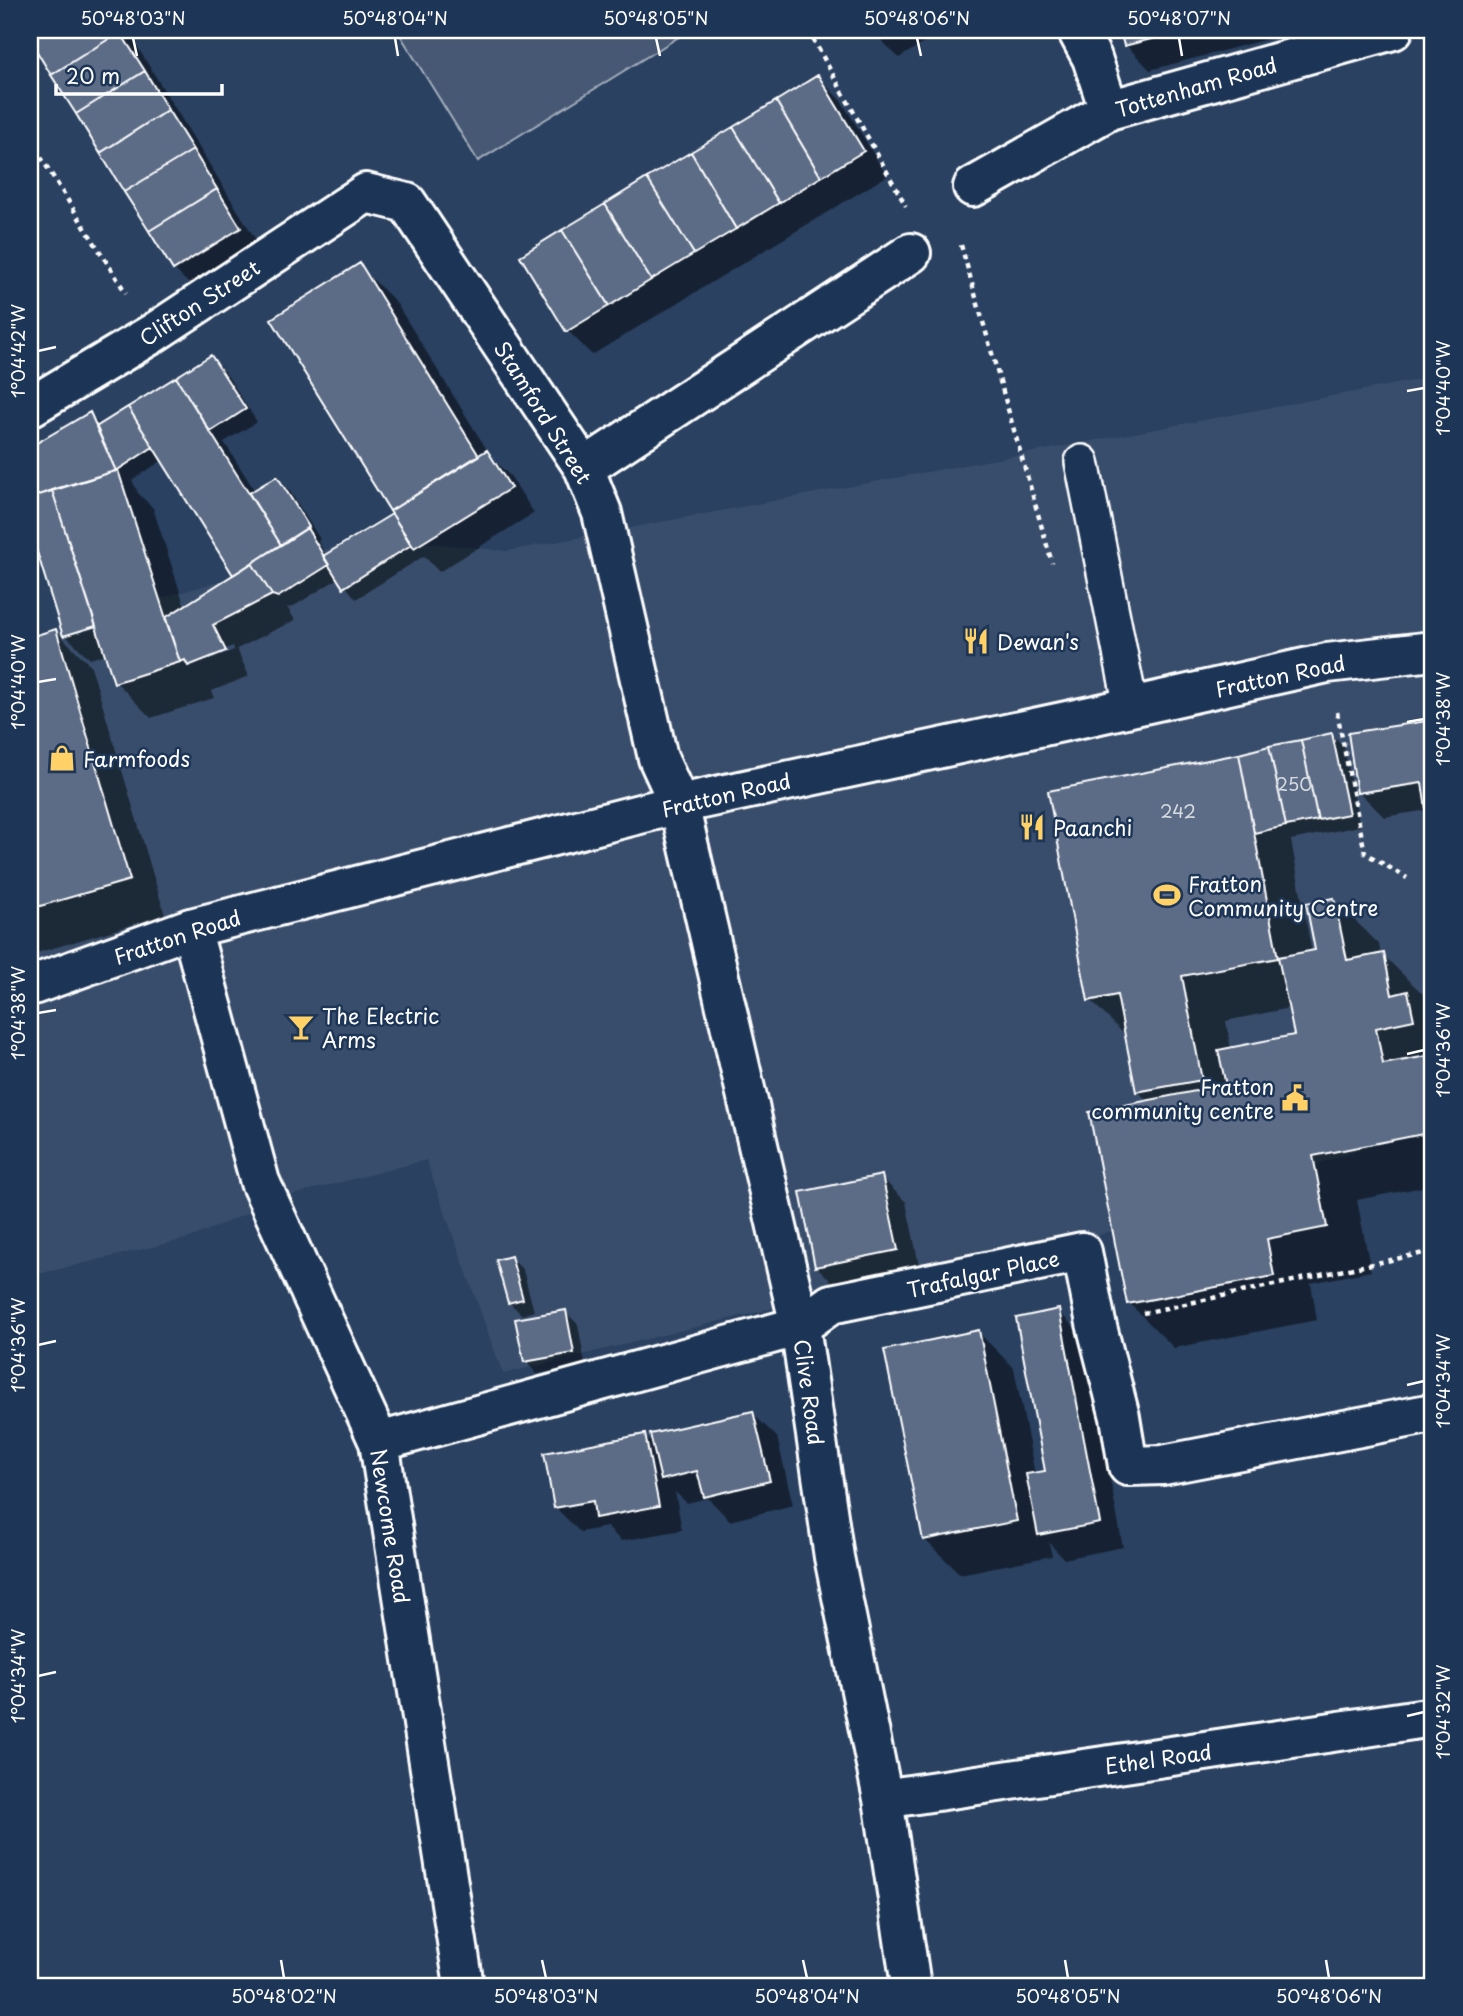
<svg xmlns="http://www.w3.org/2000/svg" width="1463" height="2016" viewBox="0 0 1463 2016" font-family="'Playpen Sans',sans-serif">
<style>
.built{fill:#394e6c}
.green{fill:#465975;stroke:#a2acba;stroke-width:2}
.shadow{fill:#0007;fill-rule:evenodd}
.building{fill:#5b6c86;stroke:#fff;stroke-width:2}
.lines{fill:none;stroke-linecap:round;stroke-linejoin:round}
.lane-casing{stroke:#fff;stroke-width:38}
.street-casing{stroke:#fff;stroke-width:44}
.primary-casing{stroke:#fff;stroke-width:44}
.path{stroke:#fff;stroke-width:4.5;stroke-dasharray:5 5;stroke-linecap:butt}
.lane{stroke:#1d3557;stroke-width:33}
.street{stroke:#1d3557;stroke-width:38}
.primary{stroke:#1d3557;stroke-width:38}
.ticks{fill:none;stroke:#fff;stroke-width:2.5}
.labels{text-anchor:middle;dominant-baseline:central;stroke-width:5;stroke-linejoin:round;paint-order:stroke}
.number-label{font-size:18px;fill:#d6dae1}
.street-label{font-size:21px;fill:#fff;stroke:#1d3557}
.poi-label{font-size:21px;fill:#fff;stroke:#1d3557;text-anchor:start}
.neatline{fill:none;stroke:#fff;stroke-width:2.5}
.ticks-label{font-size:18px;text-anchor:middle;fill:#fff}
</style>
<rect width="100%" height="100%" fill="#2a4161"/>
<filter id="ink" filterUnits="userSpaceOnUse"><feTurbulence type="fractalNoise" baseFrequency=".0143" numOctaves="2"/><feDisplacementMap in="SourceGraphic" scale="14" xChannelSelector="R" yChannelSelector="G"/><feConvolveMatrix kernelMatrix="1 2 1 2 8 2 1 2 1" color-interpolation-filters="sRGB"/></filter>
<g filter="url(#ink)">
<path class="built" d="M1433,377v749l-365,119 -294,63 -271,66 -77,-214 -142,37 -94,41 -160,38v-639l339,-100 138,14z"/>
<path class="green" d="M397,30h293l-212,131z"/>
<path class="shadow" d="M41,30h86l137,223 -65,41 -25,-25 -144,-233z
M871,30h74l-46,28z
M1122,30h180l-152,40 -24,-25z
M818,77l24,25 45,74 -295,179 -25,-25z
M359,266l36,35 97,157 19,19 23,36 -95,59 -15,-16 -68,43 -17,-21 -48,30 -4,-1 8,13 -58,29 12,27 -37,15 2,7 -63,20 -35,-36 -9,-28 -17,5 -25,-24 -35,-111v-75l60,-34 11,11 109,-69 13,12 34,53 -33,20 31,49 22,-13 12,12 31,49 -2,2 8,15 68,-41zM163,460l72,116 -50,31 -32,-99 -15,-15 -6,-13zM104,622l1,3 -27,8v-4zM233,646l1,4 -32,12v-3z
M56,631l35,35 74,249 -135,40v-317z
M1433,721v124l-5,-35 -44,7 -25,-25 -9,-57z
M1332,735l12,12 16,79 -69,14 21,113 5,-1 17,-52 45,44 2,11h2l45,44 5,20v166l-76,15 14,71 -60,12 6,37 -143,28 -45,-45 19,-201 -10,-11 -11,-54 -37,-37 149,-244zM1290,1008l6,29 -65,12 -5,-28z
M881,1177l25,25 15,72 -80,17 -25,-25z
M511,1258l12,12 11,41 -12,4 -12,-12 -12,-42z
M1058,1311l25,25 40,211 -59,12 -15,-16 3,13 -92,18 -36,-35 54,-207 36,36 21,106 12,-2z
M565,1312l13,12 7,40 -48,10 -12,-13z
M752,1413l25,24 16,68 -63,16 -22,-23 -21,5 -12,-11 7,38 -61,11 -14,-14 -27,5 -25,-25 90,-71 9,10z"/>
<path class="building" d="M37,30h82l1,2 -69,43 -21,-35v-6z
M1120,30h42l1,6 -39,10z
M120,32l25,39 -69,43 -25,-39z
M145,71l23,39 -68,43 -24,-39z
M818,75l46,76 -43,26 -45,-76z
M776,101l45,76 -42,26 -46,-76z
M168,110l25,40 -69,42 -24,-39z
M733,127l46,76 -43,26 -45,-77z
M193,150l24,39 -68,42 -25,-39z
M691,152l45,77 -42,25 -47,-76z
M647,178l47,76 -43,26 -46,-76z
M217,189l24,39 -68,42 -24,-39z
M605,204l46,76 -42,26 -47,-76z
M562,230l47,76 -43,26 -46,-76z
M360,263l119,193 -89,55 -119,-192z
M211,355l35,54 -36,23 -34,-55z
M176,377l105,168 -48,30 -105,-168z
M128,407l25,40 -37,24 -20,-44z
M90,412l26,59 -86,27v-51z
M487,450l24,38 -97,60 -24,-37z
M118,470l62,192 -66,21 -62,-193z
M277,476l32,51 -28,18 -32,-52z
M52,490l44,136 -33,10 -33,-107v-31z
M392,514l19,31 -68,43 -20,-32z
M307,528l22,37 -51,32 -6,-2 -20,-32z
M252,563l20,32 -59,30 13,26 -38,15 -3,-6 -5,2 -15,-44z
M56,629l74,251 -100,29v-272z
M1433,720v184l-8,-56 7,-1 -10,-64 -65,10 -9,-60z
M1332,733l17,81 -31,6 -17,-80z
M1301,740l17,80 -32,6 -17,-80z
M1269,746l17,80 -32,7 -15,-79z
M1239,754l39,204 -96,18 20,104 -66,12 -19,-97 -29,6 -40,-210z
M1334,898l13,62 37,-7 8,42 16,-4 6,29 -38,8 7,36 50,-9v77l-120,24 14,71 -60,12 7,37 -147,28 -38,-192 137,-27 -8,-35 76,-15 -16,-78 37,-7 -9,-47z
M882,1175l16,75 -83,17 -15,-75z
M511,1256l12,43 -15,4 -12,-43z
M1059,1309l41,214 -62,12 -12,-61 19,-3 -29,-153z
M566,1310l8,43 -50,9 -9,-43z
M979,1330l38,191 -94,19 -39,-190z
M753,1411l17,70 -66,16 -7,-26 -36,9 -11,-46z
M645,1434l14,72 -64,12 -2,-17 -39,7 -10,-55z"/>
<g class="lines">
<g class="lane-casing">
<path id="lane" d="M1082,462l49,245"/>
</g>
<g class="street-casing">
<path id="street" d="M1077,30l15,28 17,52
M973,187l136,-77 284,-80
M30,407l122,-73 214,-141 41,10 177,265 18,45 56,245 21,46 121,522 34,231 49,242 28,187
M584,468l327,-215
M191,928l69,254 119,260 85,544
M379,1442l421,-116 31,-22 251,-52 14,71 24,94 8,49 35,-1 270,-52
M883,1799l550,-82"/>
</g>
<g class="primary-casing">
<path id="primary" d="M30,986l161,-58 488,-124 416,-89 232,-52 106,-12"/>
</g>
<path class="path" d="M808,30l98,176
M30,140l96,153
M961,245l91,318
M1337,712l28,141 42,25
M1143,1313l290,-62"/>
<use href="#lane" class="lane"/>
<use href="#street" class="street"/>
<use href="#primary" class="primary"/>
</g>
</g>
<path class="ticks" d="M133,38l4,18M395,38l3,18M656,38l4,18M917,38l4,18M1179,38l3,18M38,351l18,-4M1407,391l17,-3M38,682l18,-3M1407,722l17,-3M38,1013l18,-3M1407,1054l17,-4M38,1345l18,-4M1407,1385l17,-4M38,1676l18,-4M1407,1716l17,-4M281,1960l3,18M542,1960l4,18M803,1960l4,18M1065,1960l3,18M1326,1960l3,18"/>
<defs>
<g id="restaurant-bare" transform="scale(2.1)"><path d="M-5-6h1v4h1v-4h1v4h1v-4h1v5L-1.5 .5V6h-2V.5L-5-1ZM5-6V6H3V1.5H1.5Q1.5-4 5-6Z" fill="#ffd166" stroke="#1d3557" stroke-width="2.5" paint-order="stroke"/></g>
<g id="shop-bare" transform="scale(2.1)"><path d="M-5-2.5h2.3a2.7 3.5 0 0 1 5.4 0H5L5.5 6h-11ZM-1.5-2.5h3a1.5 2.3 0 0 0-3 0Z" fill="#ffd166" stroke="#1d3557" stroke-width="2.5" paint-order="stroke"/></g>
<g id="stadium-bare" transform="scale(2.1)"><path d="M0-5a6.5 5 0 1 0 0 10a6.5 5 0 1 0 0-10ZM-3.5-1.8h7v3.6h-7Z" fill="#ffd166" stroke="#1d3557" stroke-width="2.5" paint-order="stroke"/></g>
<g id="bar-bare" transform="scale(2.1)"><path d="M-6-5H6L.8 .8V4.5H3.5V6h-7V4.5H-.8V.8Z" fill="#ffd166" stroke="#1d3557" stroke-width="2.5" paint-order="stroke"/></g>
<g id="civic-bare" transform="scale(2.1)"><path d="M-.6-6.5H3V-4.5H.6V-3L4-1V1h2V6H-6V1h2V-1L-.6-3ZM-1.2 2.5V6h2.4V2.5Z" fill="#ffd166" stroke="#1d3557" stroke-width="2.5" paint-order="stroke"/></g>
</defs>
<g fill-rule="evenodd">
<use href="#restaurant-bare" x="976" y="641"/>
<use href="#shop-bare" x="62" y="758"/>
<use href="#restaurant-bare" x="1032" y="827"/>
<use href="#stadium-bare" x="1167" y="895"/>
<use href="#bar-bare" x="301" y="1027"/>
<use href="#civic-bare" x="1295" y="1098"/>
</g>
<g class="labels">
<g class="number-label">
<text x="1294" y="783">250</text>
<text x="1178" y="810">242</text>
</g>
<g class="street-label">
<text transform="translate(1196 86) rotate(-16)">Tottenham Road</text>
<text transform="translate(199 302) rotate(-33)">Clifton Street</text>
<text transform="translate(544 412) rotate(58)">Stamford Street</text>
<text transform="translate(1280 675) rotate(-12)">Fratton Road</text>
<text transform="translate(726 794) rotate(-13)">Fratton Road</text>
<text transform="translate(177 936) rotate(-18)">Fratton Road</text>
<text transform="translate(983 1273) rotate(-12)">Trafalgar Place</text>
<text transform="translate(810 1392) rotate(82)">Clive Road</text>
<text transform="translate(391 1526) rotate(81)">Newcome Road</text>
<text transform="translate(1158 1758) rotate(-8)">Ethel Road</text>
</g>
<g class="poi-label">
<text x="997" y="641">Dewan's</text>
<text x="83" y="758">Farmfoods</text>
<text x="1053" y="827">Paanchi</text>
<text x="1188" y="883">Fratton<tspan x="1188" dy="24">Community Centre</tspan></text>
<text x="322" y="1015">The Electric<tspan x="322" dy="24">Arms</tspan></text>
<text x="1274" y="1086" text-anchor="end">Fratton<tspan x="1274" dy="24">community centre</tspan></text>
</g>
</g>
<rect width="1463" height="2016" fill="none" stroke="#1d3557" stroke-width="77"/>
<path d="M56 84v10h166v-10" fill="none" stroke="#ffffff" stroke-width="3.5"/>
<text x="66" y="84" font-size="21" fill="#ffffff" stroke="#1d3557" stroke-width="5" paint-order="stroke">20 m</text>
<rect x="38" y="38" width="1386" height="1940" class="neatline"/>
<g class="ticks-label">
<text x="133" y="25">50°48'03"N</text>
<text x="395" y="25">50°48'04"N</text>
<text x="656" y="25">50°48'05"N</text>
<text x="917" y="25">50°48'06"N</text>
<text x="1179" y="25">50°48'07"N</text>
<text transform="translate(19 351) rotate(-90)" y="6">1°04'42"W</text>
<text transform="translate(1444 388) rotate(-90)" y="6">1°04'40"W</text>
<text transform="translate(19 682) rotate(-90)" y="6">1°04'40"W</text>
<text transform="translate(1444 719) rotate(-90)" y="6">1°04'38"W</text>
<text transform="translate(19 1013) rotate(-90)" y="6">1°04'38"W</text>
<text transform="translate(1444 1050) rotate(-90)" y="6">1°04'36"W</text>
<text transform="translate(19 1345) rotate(-90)" y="6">1°04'36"W</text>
<text transform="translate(1444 1381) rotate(-90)" y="6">1°04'34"W</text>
<text transform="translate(19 1676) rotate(-90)" y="6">1°04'34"W</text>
<text transform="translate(1444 1712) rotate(-90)" y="6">1°04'32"W</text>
<text x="284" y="2003">50°48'02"N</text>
<text x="546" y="2003">50°48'03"N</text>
<text x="807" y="2003">50°48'04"N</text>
<text x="1068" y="2003">50°48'05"N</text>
<text x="1329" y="2003">50°48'06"N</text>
</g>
</svg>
